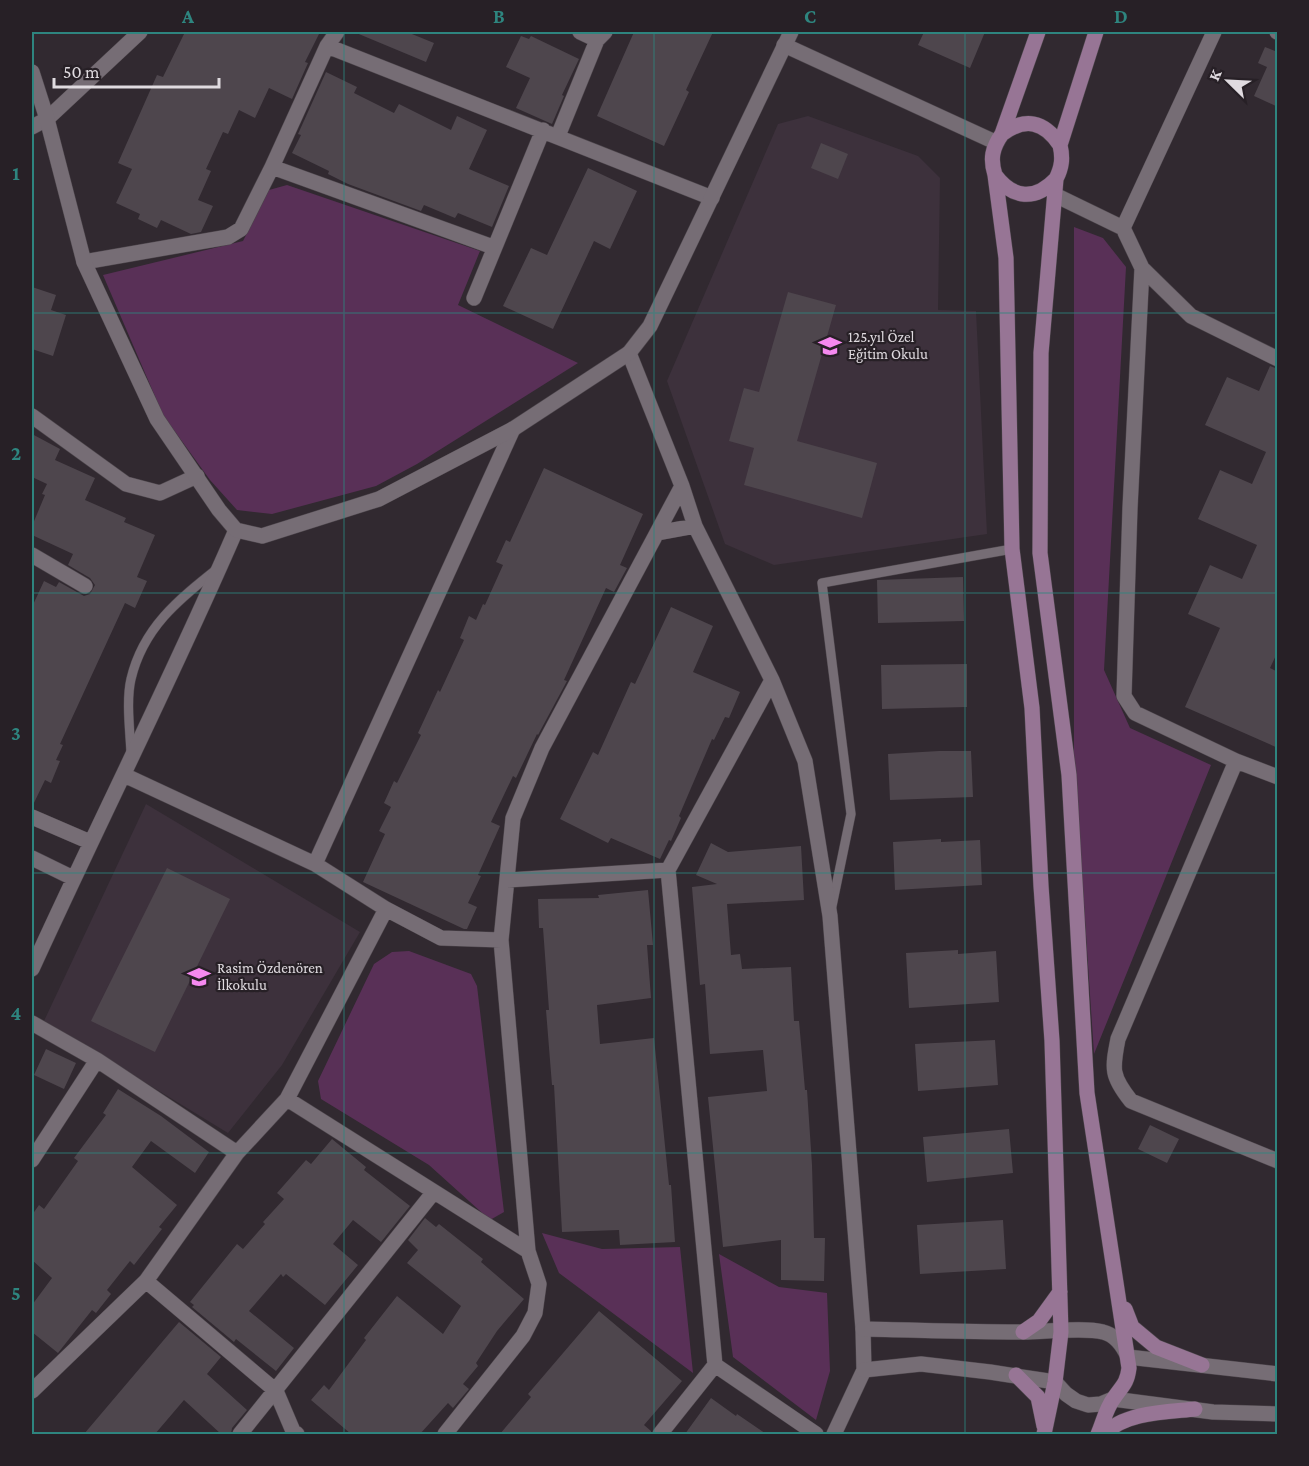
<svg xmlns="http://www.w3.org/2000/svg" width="1309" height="1466" viewBox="0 0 1309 1466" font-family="'Crimson Pro',serif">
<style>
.built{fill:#3d313c}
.green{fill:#593057}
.building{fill:#4e464d}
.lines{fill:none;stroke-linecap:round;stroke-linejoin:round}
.service-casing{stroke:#4d464c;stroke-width:10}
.minor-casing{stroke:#4d464c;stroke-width:16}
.tertiary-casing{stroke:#4d464c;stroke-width:16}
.secondary-casing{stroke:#4d464c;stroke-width:16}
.service{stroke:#766d75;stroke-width:9}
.minor{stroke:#766d75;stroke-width:15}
.tertiary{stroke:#766d75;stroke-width:15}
.secondary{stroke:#977595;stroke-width:15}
.grid{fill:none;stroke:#2e857f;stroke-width:1.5;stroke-opacity:0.55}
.labels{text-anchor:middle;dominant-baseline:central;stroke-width:4.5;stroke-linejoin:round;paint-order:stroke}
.poi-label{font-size:15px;fill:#e0dbe0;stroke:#272026;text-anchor:start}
.neatline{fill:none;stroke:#2e857f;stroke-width:2}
.grid-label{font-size:20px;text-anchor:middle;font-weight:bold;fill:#2e857f}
</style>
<rect width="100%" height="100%" fill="#312930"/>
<path class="built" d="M808,116l110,40 22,22 -2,132 38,1 11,223 -213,31 -49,-21 -58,-163 111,-257z
M146,804l214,128 -78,133 -54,68 -184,-112z"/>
<path class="green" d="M287,185l193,66 -22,54 120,58 -161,101 -41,22 -104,28 -35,-4 -27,-30 -47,-65 -60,-140 140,-34 26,-51z
M1074,227l29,11 23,29 -22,403 26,58 81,37 -117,289 -20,-298z
M409,951l62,23 6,12 27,226 -14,8 -61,-55 -108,-66 -3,-18 56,-117 18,-12z
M542,1233l60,16 78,-2 13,126 -134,-100z
M719,1254l60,33 48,6 3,78 -14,49 -83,-63z"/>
<path class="building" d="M185,32h135l-15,30 3,1 -16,36 -23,-11 -14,30 -16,-8 -11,24 -5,-2 -17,37 5,2 -13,29 15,6 -12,26 -10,2 -30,-14 -4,8 -19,-9 2,-5 -24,-11 16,-34 -14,-6 39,-88 6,2z
M354,32h53l27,11 -8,19z
M634,32h79l-27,58 3,2 -25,54 -67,-30z
M924,32h61l-15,36 -52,-23z
M521,36l8,3 2,-3 48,23 -17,36 2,1 -12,28 -36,-16 14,-30 -24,-11z
M1278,44v63l-24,-11 13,-29 -9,-4 7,-16 10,4z
M326,72l31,15 -3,6 40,20 5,-9 52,26 6,-14 30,14 -18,39 40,17 -17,41 -34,-14 -3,5 -31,-13 -3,6 -73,-27 -20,-10 1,-3 -37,-18 9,-18 -3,-1z
M821,143l27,11 -10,25 -27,-11z
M588,168l49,23 -27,58 -16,-8 -41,88 -50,-23 28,-58 16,7z
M32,287l24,8 -5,15 15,5 -13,41 -21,-7z
M788,292l48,13 -39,136 80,22 -15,55 -118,-33 10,-37 -25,-7 15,-53 15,4z
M1270,366l8,3v282l-8,17 8,4v76l-93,-41 35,-79 -32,-14 22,-49 32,14 15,-34 -59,-26 22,-49 32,14 14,-32 -61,-27 22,-48 32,14z
M32,434l28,15 -5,11 40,18 -10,22 41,18 -2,4 31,13 -18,42 10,4 -12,27 -10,-5 -65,141 3,1 -7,15 4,1 -9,22 -6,-3 -13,27v-200l12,-26 12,6 3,-5 25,14 6,-2 5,-9 -5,-7 -22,-13 5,-11 -41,-19v-9l13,-31 -3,-1 5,-10 -15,-7z
M544,468l99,46 -23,51 7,3 -13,24 -8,-4 -42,92 3,1 -29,54 -1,-1 -21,44 -3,-2 -22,46 9,4 -22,49 3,1 -13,27 9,4 -10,22h-3l-101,-47 22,-48 -6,-3 12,-24 -7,-4 10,-22 3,2 24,-48 -3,-2 20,-43 2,2 24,-52 -4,-2 9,-22 7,4 7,-16 2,1 18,-40 -7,-3 10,-22 4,2z
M963,577l1,44 -86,2 -1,-43z
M671,607l42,19 -20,46 47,20 -11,26 -4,-1 -11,23 -2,-1 -33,77 2,2 -10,23 -2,-1 -9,19 -49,-21 -3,5 -48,-24 33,-67 5,3 33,-73 4,2z
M967,664v43l-85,2 -1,-44z
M939,751h32l2,46 -83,3 -2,-46z
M941,839v3l39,-2 2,45 -87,5 -2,-48z
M711,843l17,9 73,-6 3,54 -77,4 4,51 9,-1 2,15 49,-2 3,54h5l6,69h2l5,75 2,73h11l-1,43 -43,-1v-40l-58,7 -15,-150 59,-6 -4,-41 -53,4 -5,-70 -5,1 -8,-98 25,-3 -21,-9z
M167,868l63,31 -75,153 -64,-31z
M648,890l5,55h-6l4,53 -54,7 3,39 54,-6 15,147h2l4,57 -55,3 -1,-15 -57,2 -8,-147h-2l-6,-75h3l-6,-82h-4l-1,-29 61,-1 -1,-3z
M958,950v4l38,-3 3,51 -90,6 -3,-55z
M995,1040l3,45 -80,6 -3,-47z
M46,1049l30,14 -12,26 -30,-14z
M118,1089l43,27 48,36 -14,21 -44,-32 -19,26 45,38 -18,22 3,2 -28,36 -4,-4 -23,29 4,4 -15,19 -4,-3 -34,43 -26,-21v-27l20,-27 -20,-18v-45l7,-10 5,4 34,-48 -4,-3 32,-43 -3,-2z
M1150,1125l29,14 -12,24 -29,-14z
M1009,1129l4,44 -86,9 -4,-45z
M332,1139l34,28 -2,3 46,36 -29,36 -28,-22 -20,24 25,21 -33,40 -39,-31 -3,3 -2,-3 -32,37 45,37 -18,23 -40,-32 -2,3 -42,-35 2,-2 -4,-3 47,-58 6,5 22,-25 -2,-2 21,-23 -7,-6 29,-33 5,4z
M425,1218l11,9 3,-3 44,35 -2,3 43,37 -27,32 -21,32 2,3 -15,18 6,5 -16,19 -5,-5 -28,31h-69l-40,-34 13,-15 5,5 37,-50 -2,-2 33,-42 46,38 18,-28 -54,-43 11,-13 -10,-10z
M1003,1220l3,49 -86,5 -3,-49z
M599,1311l83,70 -38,44 7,6v3h-151l31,-37 -3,-3z
M179,1322l42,35 -14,17 40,36 -15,18 -1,6h-10l-37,-34 -29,34h-71z
M711,1398l25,18 1,-2 29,20h-81z"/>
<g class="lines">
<g class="service-casing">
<path id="service" d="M131,753c-1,-22 -5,-53 0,-74 12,-51 47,-79 86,-110
M832,906l19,-92 -29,-231 190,-34"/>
</g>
<g class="minor-casing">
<path id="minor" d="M580,32l17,8
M1277,32h1
M784,45l211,97
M327,46l385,152
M32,127l15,-8 93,-87
M558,136l39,-96 8,-8
M272,167l55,-121 10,-14
M1055,195l68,33 19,40 49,48 87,43
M1123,228l91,-196
M84,262l144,-25 13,-8 31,-62 221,80
M1142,268l-12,240 -6,188 11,17 101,48 42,16
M474,298l69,-168
M629,353l53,133 13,40 77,154 33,81 25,155 33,413 1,41 -30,64
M32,416l94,68 34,9 37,-17
M657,533l38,-7
M32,555l53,31
M1236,761l-118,278c-6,30 -7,37 13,62l147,60
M124,775l191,89
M32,817l58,25
M32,858l41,20
M507,880l161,-10
M386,909l55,29 60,2
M32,969c67,-147 140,-291 204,-439
M32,1023l65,37 -65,100
M97,1060l140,93
M287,1099l241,152
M146,1281l130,110 17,40 4,3
M715,1365l101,69
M32,1391l114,-110 91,-128 50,-54 99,-190 -71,-45 198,-435
M240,1434l193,-241
M445,1434l78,-98 12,-23 4,-29 -11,-33 -27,-311 12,-122 29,-70 140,-262
M660,1434l55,-69 -47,-495 104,-190"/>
</g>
<g class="tertiary-casing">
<path id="tertiary" d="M32,72l15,47 37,143 73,157 62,91 17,20 26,6 117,-37 134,-70 116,-76 21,-27 141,-294
M863,1329c54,1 107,3 161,3 20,0 61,-5 79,0 13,3 20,14 25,25l150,17
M864,1370l57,-6 69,8 65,10 11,12 10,7 12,4 13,-1 12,-5 100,13 65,2"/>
</g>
<g class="secondary-casing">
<path id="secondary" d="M1038,32l-36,102c-10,14 -12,25 -7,41l11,83 6,291 20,159 9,178 11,155 9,291 -6,50 -11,52
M1096,32l-36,113c3,13 2,22 -4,34l-15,174 -1,200 29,222 18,318 42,275c-2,16 -7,18 -15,30 -8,10 -11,25 -16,36
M1002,134c23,-17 42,-13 58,11
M995,175c18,24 40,26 61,4
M1125,1309l7,18 24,20 46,18
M1023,1332l16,-11 21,-29
M1016,1375l22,22 6,29
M1105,1434c19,-22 63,-22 90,-25"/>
</g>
<use href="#service" class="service"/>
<use href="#minor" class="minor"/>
<use href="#tertiary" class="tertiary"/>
<use href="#secondary" class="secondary"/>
</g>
<path class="grid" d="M344,32v1402M654,32v1402M965,32v1402M32,313h1246M32,593h1246M32,873h1246M32,1153h1246"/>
<defs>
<g id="school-bare" transform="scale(1.8)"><path d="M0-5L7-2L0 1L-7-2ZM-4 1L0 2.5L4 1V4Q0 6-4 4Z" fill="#f589ef" stroke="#272026" stroke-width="2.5" paint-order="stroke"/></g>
</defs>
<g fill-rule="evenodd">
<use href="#school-bare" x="830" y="346"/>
<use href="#school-bare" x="199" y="977"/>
</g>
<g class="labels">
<g class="poi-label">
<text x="848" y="337">125.yıl Özel<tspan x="848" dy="17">Eğitim Okulu</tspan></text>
<text x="217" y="968">Rasim Özdenören<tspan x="217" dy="17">İlkokulu</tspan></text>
</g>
</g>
<rect width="1309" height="1466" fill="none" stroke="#272026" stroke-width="66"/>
<g transform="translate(1228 81) rotate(294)" stroke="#272026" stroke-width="4.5" paint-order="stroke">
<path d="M0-4.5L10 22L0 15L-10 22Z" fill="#e0dbe0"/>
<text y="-9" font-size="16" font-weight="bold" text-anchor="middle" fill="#e0dbe0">K</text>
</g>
<path d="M54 78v9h165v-9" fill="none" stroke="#e0dbe0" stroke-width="3"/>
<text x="63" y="78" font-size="18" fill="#e0dbe0" stroke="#272026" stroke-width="4.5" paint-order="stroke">50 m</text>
<rect x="33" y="33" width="1243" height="1400" class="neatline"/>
<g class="grid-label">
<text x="188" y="23">A</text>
<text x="499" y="23">B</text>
<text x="810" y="23">C</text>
<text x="1121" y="23">D</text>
<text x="16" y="180">1</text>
<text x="16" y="460">2</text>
<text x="16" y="740">3</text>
<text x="16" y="1020">4</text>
<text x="16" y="1300">5</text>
</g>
</svg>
